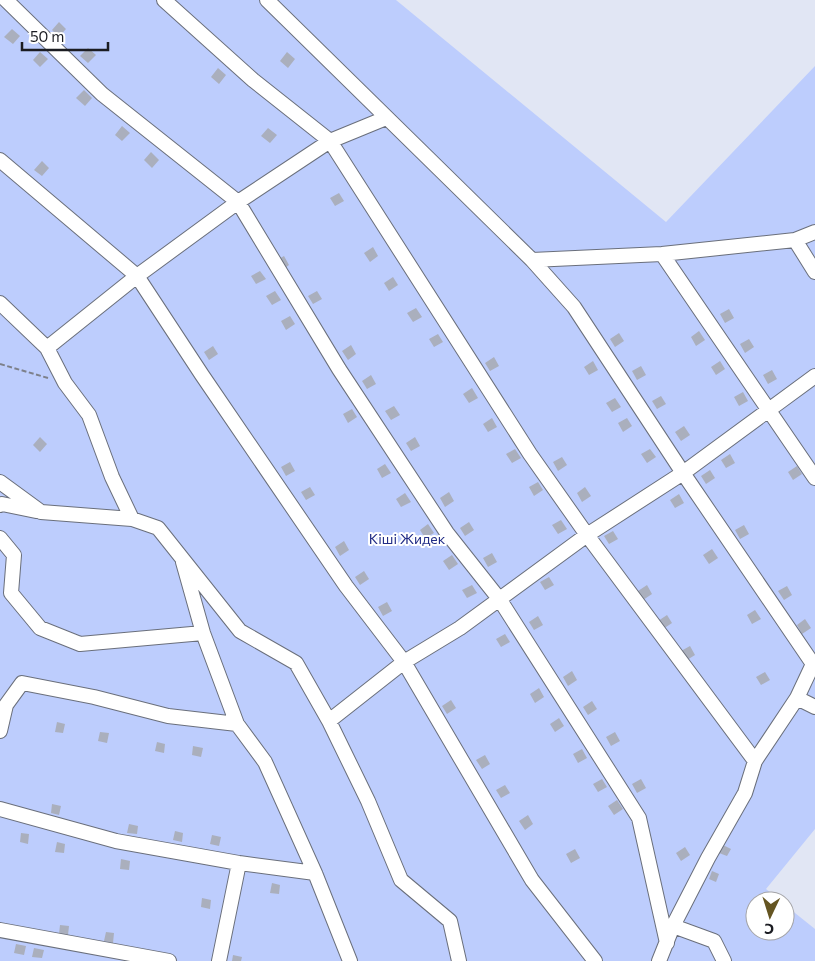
<svg xmlns="http://www.w3.org/2000/svg" width="815" height="961" viewBox="0 0 815 961" font-family="Commissioner,sans-serif">
<style>
.green{fill:#bdcdfd}
.building{fill:#aaafbd}
.lines{fill:none;stroke-linecap:round;stroke-linejoin:round}
.minor-casing{stroke:#6a6f7b;stroke-width:16}
.path{stroke:#7d808a;stroke-width:2;stroke-dasharray:5 2.5;stroke-linecap:butt}
.minor{stroke:#fff;stroke-width:14}
.labels{text-anchor:middle;dominant-baseline:central;stroke-width:4;stroke-linejoin:round;paint-order:stroke}
.park-label{font-size:14px;fill:#222d86;stroke:#fff}
</style>
<rect width="100%" height="100%" fill="#e1e6f4"/>
<path class="green" d="M0,0h396l270,222 149,-156v763l-49,60 15,12h-26v30h30v-26l30,24v32h-815z"/>
<path class="building" d="M59,22l7,7 -7,8 -7,-7z
M12,29l8,7 -7,8 -9,-7z
M88,48l8,7 -8,8 -8,-7z
M40,52l8,7 -8,8 -7,-7z
M287,52l8,7 -7,9 -8,-7z
M218,68l8,7 -7,9 -8,-7z
M84,90l8,8 -7,8 -9,-8z
M122,126l8,7 -8,8 -7,-6z
M268,128l9,7 -7,8 -9,-7z
M151,152l8,8 -7,8 -8,-8z
M42,161l7,7 -7,8 -8,-6z
M339,193l5,8 -9,5 -5,-8z
M373,247l5,9 -8,6 -6,-9z
M284,256l5,9 -8,6 -6,-10z
M260,271l6,8 -10,5 -5,-8z
M393,277l5,8 -9,6 -5,-8z
M275,291l6,9 -9,5 -6,-9z
M317,291l5,8 -9,5 -5,-8z
M416,308l6,9 -9,5 -6,-9z
M729,309l5,9 -9,5 -5,-9z
M290,316l5,8 -9,6 -5,-9z
M699,331l6,9 -9,6 -5,-9z
M619,333l5,8 -9,6 -5,-8z
M438,334l5,8 -9,5 -5,-8z
M749,339l5,8 -9,6 -5,-9z
M351,345l5,9 -8,6 -6,-9z
M213,346l5,8 -9,6 -5,-8z
M494,357l5,9 -9,5 -5,-8z
M593,361l5,9 -9,5 -5,-8z
M720,361l5,8 -9,6 -5,-8z
M641,366l5,9 -9,5 -5,-9z
M772,370l5,9 -9,5 -5,-9z
M371,375l5,9 -9,5 -5,-8z
M472,388l6,10 -9,5 -6,-9z
M743,392l5,9 -9,5 -5,-9z
M661,396l5,8 -9,5 -5,-8z
M615,398l6,9 -9,5 -6,-9z
M394,406l6,9 -9,5 -6,-9z
M352,409l5,8 -9,6 -5,-9z
M492,418l5,9 -9,5 -5,-8z
M627,418l5,8 -9,6 -5,-9z
M684,426l6,9 -9,6 -6,-9z
M40,437l7,7 -7,8 -7,-7z
M415,437l5,9 -9,5 -5,-8z
M515,449l6,9 -9,5 -6,-9z
M650,449l6,8 -9,6 -6,-9z
M730,454l5,9 -9,5 -5,-8z
M562,457l5,8 -9,6 -5,-9z
M290,462l5,9 -9,5 -5,-9z
M385,464l6,9 -9,5 -5,-9z
M797,466l5,8 -9,6 -5,-8z
M710,470l5,8 -9,6 -5,-8z
M538,482l5,8 -9,6 -5,-9z
M310,487l5,8 -9,5 -5,-8z
M585,487l6,9 -9,6 -5,-9z
M449,492l5,9 -9,6 -5,-9z
M405,493l6,9 -10,5 -5,-8z
M679,494l5,9 -9,5 -5,-8z
M561,520l6,9 -9,5 -6,-9z
M469,522l5,8 -9,6 -5,-8z
M428,524l6,9 -9,5 -5,-8z
M744,525l5,9 -9,5 -5,-9z
M613,531l5,8 -9,5 -5,-8z
M344,541l5,9 -9,6 -5,-9z
M712,549l6,9 -9,6 -6,-9z
M492,553l5,9 -9,5 -5,-9z
M452,555l6,9 -9,6 -6,-9z
M364,571l5,8 -9,6 -5,-8z
M549,577l5,8 -9,5 -5,-8z
M472,585l5,8 -10,5 -5,-8z
M647,585l5,9 -9,6 -5,-9z
M787,586l5,9 -8,5 -6,-9z
M387,602l5,9 -9,5 -5,-9z
M755,610l6,9 -9,5 -5,-9z
M667,615l5,8 -9,6 -5,-8z
M538,616l5,9 -9,5 -5,-8z
M805,619l6,9 -9,6 -5,-9z
M505,634l5,8 -9,5 -5,-8z
M690,646l5,9 -8,5 -6,-9z
M572,671l5,9 -9,6 -5,-9z
M765,672l5,8 -9,5 -5,-8z
M539,688l5,9 -9,6 -5,-9z
M451,700l5,8 -9,6 -5,-8z
M592,701l5,8 -9,6 -5,-8z
M559,718l5,8 -9,6 -5,-8z
M57,722l8,2 -2,9 -8,-1z
M100,732l9,1 -2,10 -9,-2z
M615,732l5,9 -9,5 -5,-9z
M157,742l8,2 -1,9 -9,-2z
M193,746l10,2 -2,9 -9,-2z
M582,749l5,9 -9,5 -5,-9z
M485,755l5,9 -8,5 -6,-9z
M602,779l5,8 -9,5 -5,-8z
M641,779l5,9 -9,5 -5,-9z
M505,785l5,8 -9,5 -5,-8z
M617,800l6,9 -9,6 -6,-9z
M52,804l9,2 -2,9 -8,-2z
M528,815l5,9 -8,6 -6,-9z
M129,824l9,2 -1,8 -10,-1z
M175,831l8,2 -1,9 -9,-2z
M21,833l8,1 -1,10 -8,-2z
M212,835l9,2 -2,9 -9,-2z
M57,842l8,2 -1,9 -9,-1z
M723,845l8,4 -4,7 -8,-3z
M685,847l5,8 -9,6 -5,-8z
M575,849l5,9 -9,5 -5,-9z
M121,859l9,2 -1,9 -9,-1z
M712,871l7,3 -3,8 -7,-3z
M272,883l8,2 -1,9 -9,-1z
M202,898l9,2 -1,9 -9,-2z
M60,925l9,1 -1,9 -9,-1z
M106,932l8,1 -1,10 -9,-2z
M16,944l10,2 -2,9 -10,-2z
M34,948l10,2 -2,8 -10,-1z
M233,955l9,2 -1,4h-9z"/>
<g class="lines">
<g class="minor-casing">
<path id="minor" d="M6,0l96,94 136,108 101,167 108,164 53,67 139,218 28,125
M164,0l89,80 77,61 200,313 57,81 168,226
M267,0l265,260 42,47 109,166 130,191 -16,34 -42,63 -10,32 -37,65 -35,68 -14,35
M0,160l137,116 65,99 144,211 58,76 128,218 63,81
M795,240l20,32
M662,254l153,224
M532,260l130,-6 133,-14 20,-8
M0,303l47,45 18,35 24,32 23,62 20,42
M47,348l90,-72 101,-74 92,-61 56,-23
M0,482l41,30 91,7 26,9 82,103 56,32 33,58 39,80 33,79 49,41 9,40
M0,505l2,-1 34,7
M0,538l14,17 -3,38 29,35 40,16 123,-11
M183,562l20,71 34,91 28,38 50,111 35,88
M797,698l18,9
M329,721l75,-59 56,-34 127,-93 96,-62 132,-97
M0,731l6,-26 16,-22 72,14 74,19 69,8
M0,809l116,32 123,22 76,10
M673,926l41,15 10,20
M0,930l169,31
M219,961l20,-98"/>
</g>
<path class="path" d="M0,364l48,14"/>
<use href="#minor" class="minor"/>
</g>
<g class="labels">
<g class="park-label">
<text x="407" y="538">Кіші Жидек</text>
</g>
</g>
<g transform="translate(770 916) rotate(184)"><circle r="24" fill="#ffffff" stroke="#a4a4a7"/>
<path d="M0-4L9 19L0 12L-9 19Z" fill="#655522"/>
<text y="-8" font-size="14" font-weight="bold" text-anchor="middle" fill="#1b1c22">С</text>
</g>
<path d="M22 42v8h86v-8" fill="none" stroke="#1b1c22" stroke-width="2.5"/>
<text x="30" y="42" font-size="15" fill="#1b1c22" stroke="#ffffff" stroke-width="4" paint-order="stroke">50 m</text>
</svg>
